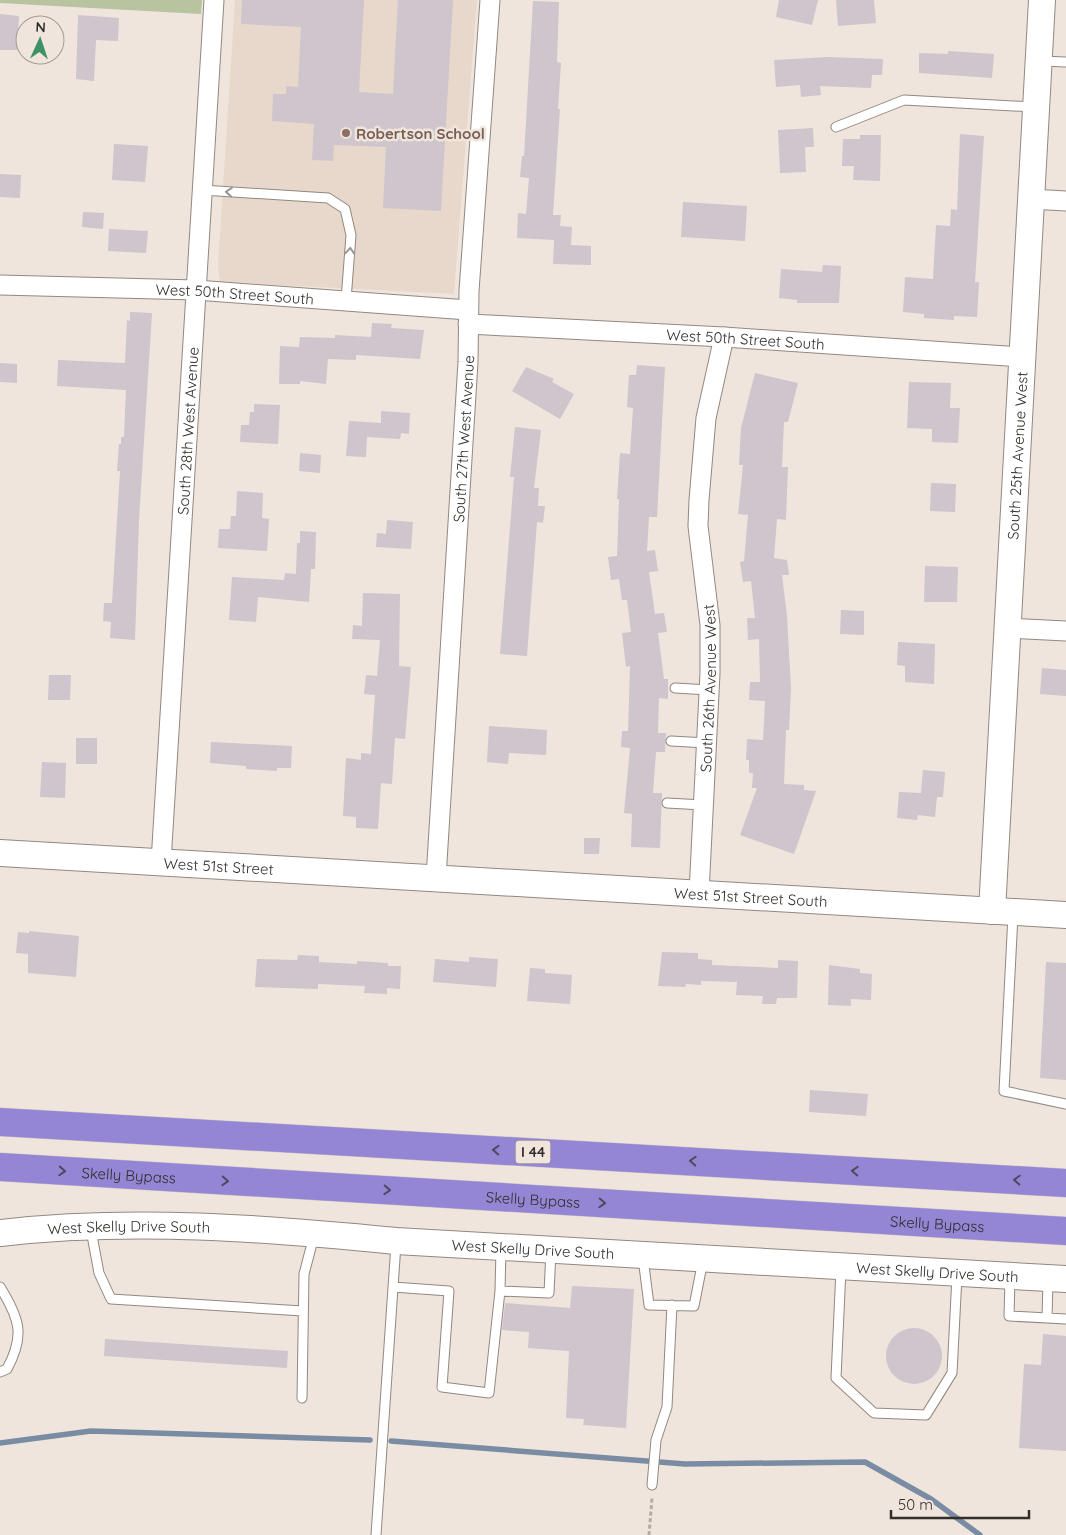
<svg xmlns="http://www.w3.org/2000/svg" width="1066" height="1535" viewBox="0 0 1066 1535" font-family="Quicksand,sans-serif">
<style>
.built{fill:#e8d8cb}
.green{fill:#b8c3a0}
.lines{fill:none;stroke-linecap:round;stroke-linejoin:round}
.stream{stroke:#798ca3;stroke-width:5.5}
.building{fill:#cec5cd}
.lane-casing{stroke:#918880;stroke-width:11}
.street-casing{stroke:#918880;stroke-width:21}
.secondary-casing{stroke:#918880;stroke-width:28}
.highway-casing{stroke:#c6c4c4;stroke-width:29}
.path{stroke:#b3aba4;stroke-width:3;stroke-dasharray:4 2.5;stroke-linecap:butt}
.lane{stroke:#fff;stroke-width:9}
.street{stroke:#fff;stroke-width:19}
.secondary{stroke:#fff;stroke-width:26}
.highway{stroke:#9586d5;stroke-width:28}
.oneway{stroke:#989695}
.oneway2{stroke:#50485e}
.education-dot{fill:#8d6e63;stroke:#efe5dd;stroke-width:2}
.labels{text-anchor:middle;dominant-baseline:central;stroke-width:5;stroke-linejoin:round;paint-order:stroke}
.shield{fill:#efe5dd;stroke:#6b6560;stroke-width:1}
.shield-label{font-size:14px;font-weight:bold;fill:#322e2b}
.education-label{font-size:15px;font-weight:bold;fill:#785e54;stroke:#efe5dd;text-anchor:start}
.street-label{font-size:15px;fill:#322e2b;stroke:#efe5dd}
</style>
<rect width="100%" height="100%" fill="#efe5dd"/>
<path class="built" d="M235,0h242l-23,294 -234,-12 -2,-17z"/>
<path class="green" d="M0,0h202l-1,14 -201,-11z"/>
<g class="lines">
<path class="stream" d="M391,1441l294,23 180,-2 66,37 49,36
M0,1443l91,-12 279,9"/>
</g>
<path class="building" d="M242,0h122l-5,92 34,2 5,-94h55l-12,211 -58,-3 3,-61 -52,-2 -1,16 -21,-1 2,-36 -42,-3 1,-27h13v-8l12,1 3,-60 -60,-3z
M779,0h39l-6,25 -36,-8z
M836,0h38l2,23 -38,3z
M533,1l26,1 -2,60 4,1 -3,46h2l-7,106h8l-1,11 12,1 -1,18 20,1v19l-38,-1 1,-24 -37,-2 1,-25 8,1 3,-36 -9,-1 2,-21h2z
M0,14l19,2 -1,17h7v17h-25z
M78,15l41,3 -1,23 -22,-1 -2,41 -18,-2z
M948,51l46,3 -2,24 -73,-5v-20l29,1z
M828,57l55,2 -1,16h-10l-1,13 -51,-2 1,9 -20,2 -1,-12 -24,2 -2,-27z
M813,128l1,19h-9l1,25 -26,1 -2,-43z
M960,134l24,2 -9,146h4l-2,35 -23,-1v4l-30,-2v-4l-21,-2 2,-35 28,2 3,-54 14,1 1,-17 6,1z
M860,135h21l-1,46 -27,-1 1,-14h-12l1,-27h17z
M114,144l34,2 -3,36 -33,-2z
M0,174l21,1 -1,23 -20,-1z
M683,202l64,4 -2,35 -64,-4z
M83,212l21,1 -1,16 -21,-2z
M109,229l39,2 -2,22 -38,-2z
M823,265l18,1 -2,37h-42v-3l-18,-2 2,-29 41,3z
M130,312l22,1 -13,207 -4,120 -25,-2 1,-16 -8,-1 1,-18h8l8,-132h-3l2,-27h2v-7h3l2,-47 -69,-4 1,-26 67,3 2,-43 3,1z
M372,323l20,1 -1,4 33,2 -4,29 -64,-4v5l-28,-1 -2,25 -26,-3v3h-21l1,-38 19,1 1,-10 35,1v-3l36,2z
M0,363l17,1v19l-17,-1z
M637,365l28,2 -8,150h-8l-2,34 8,-1 3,21 -9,1 6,42 9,-1 3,19 -9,1 6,46h4v20l-9,-1 -1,35h8l-1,19h-9l-3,41h9l-2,55 -29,-1 1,-33 -8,-1 6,-65 -9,-1 1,-16h6l2,-65 -4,1 -4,-34 9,-1 -4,-32h-5l-3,-21 -8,1 -3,-23 9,-1 2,-57h-2l3,-46 10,1 3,-46 -6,-1 2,-32h7z
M526,367l28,12 -2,3 22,12 -14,25 -48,-28z
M755,373l43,10 -10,39h-4l-2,45h6l-2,53 -9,-1 -3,39 13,2 2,15h-7l5,41 4,72 -2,42h-3l-2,54 20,1v5l12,1 -22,63 -54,-19 17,-47h-5l1,-15h-4v-13h-3l1,-21 16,1 2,-39 -16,-1 1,-18h10l-1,-43 -11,1 -1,-22h8l-4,-37 -8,1 -3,-20 4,-1 4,-46 -10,-1 5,-49h-4l2,-37z
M909,382l42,1 -1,25h10l-2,35 -26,-1v-13l-25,-1z
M254,404l26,1 -2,39 -38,-2 1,-17h8l1,-13h4z
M381,411l29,2 -1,21 -8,-1 -1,6 -33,-2 -1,20 -20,-1 3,-35 32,2z
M515,427l26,3 -7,58h5l-1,18h7l-2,17 -6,-1 -10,134 -27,-2 14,-177h-4z
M300,453l21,2 -1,18 -21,-2z
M931,483l25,1 -1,28 -25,-1z
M237,491l26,2 -1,25 7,1 -2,32 -49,-3 1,-19h11l1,-13h5z
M387,520l26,2 -2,27 -35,-2 1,-14 9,1z
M300,531l16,1 -1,37h-4l-2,33 -51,-5 -2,25 -27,-2 3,-43 52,3 1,-7 11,1 1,-31h3z
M925,566l33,1 -1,35h-33z
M363,593l37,1 -1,72 12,1 -6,72 -10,-1 -3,46 -11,-1 -3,46 -22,-1v-11l-13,-1 3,-58 15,2v-7l10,1 4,-59 -11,-1 2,-19 11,1 3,-36 -28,-1 1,-14 9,1z
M841,610l23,1v24l-24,-1z
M898,642l37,2 -1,40 -29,-2v-16l-8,-1z
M1042,668l24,2v26l-26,-2z
M49,675h22l-1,25h-22z
M489,726l58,4 -1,25 -37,-2 -1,11 -21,-2z
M76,738h21v26h-21z
M211,742l81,4 -1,22h-14v3l-31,-2v-3l-36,-3z
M42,762l24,1 -1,35 -25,-1z
M923,770l22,2 -2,25h-6l-2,20 -17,-2 -1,5 -20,-2 2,-26 22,1z
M584,838h16l-1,16h-15z
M29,931l50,5 -3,41 -48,-4v-19l-12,-1 2,-21 11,1z
M662,952l36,1v6l14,1v5l66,3v-8l20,1 -1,37h-20l-1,6h-14l1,-8 -27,-1 1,-13 -36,-1v4l-15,-1 -1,3 -27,-1z
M298,955l21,1v6l38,2v-3l31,2v3h13l-1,23 -13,-1v6l-23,-1 1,-7 -47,-2v5l-63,-2 2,-28 40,1z
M469,957l29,2 -2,28 -63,-5 2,-23 34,3z
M1046,962l20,1v117l-26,-2z
M829,965l31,4v4l12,1 -1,26 -20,-1v7l-23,-1z
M530,968l15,1v4l27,2 -2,29 -43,-3z
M810,1090l58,4 -2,22 -57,-4z
M572,1286l62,3 -8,139 -43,-3 1,-6 -18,-1 3,-67 -41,-3 1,-16 -27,-2 3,-27 65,5z
M886 1356a28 28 0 1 1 56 0a28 28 0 1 1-56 0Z
M1043,1334l23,2v115l-47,-3 5,-84 17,1z
M105,1339l183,12 -1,17 -183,-12z"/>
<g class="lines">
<g class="lane-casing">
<path id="lane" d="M1041,61l25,1
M836,127l68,-27 129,7
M202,190l126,8 17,11 6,26 -5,65
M675,688l34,2
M671,741l36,2
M667,803l36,2
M1013,915l-9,176 62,13
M91,1230l8,43 12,26 192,12
M501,1250l-1,41 49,2 2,-42
M643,1258l6,47 45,1 9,-46
M841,1269l-5,109 38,35 52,2 26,-42 5,-97
M1010,1279l-1,37 57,3
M0,1287c20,32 25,49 7,82l-7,3
M393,1287l56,4 -7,96 47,6 11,-102
M1047,1318l1,-37
M302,1398l2,-124 10,-38
M652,1485l4,-45 11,-33 5,-102
M376,1535l20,-291"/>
</g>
<g class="street-casing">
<g id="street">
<path d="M1031,199l35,2"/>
<path id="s1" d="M0,285l196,5 272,20"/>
<path id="s2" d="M468,324l256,13 298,20"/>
<path d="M1007,628l59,3"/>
<path id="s3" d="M161,862l53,-862"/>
<path id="s4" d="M436,878l32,-516 1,-71 21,-291"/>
<path id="s5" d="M699,893l11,-220v-48l-12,-99 1,-26 7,-82 18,-81"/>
</g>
</g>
<g class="secondary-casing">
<g id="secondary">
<path id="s6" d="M0,853l1066,62"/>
<path id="s7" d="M992,911l50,-911"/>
<path id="s8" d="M0,1233c131,-15 265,-5 396,8l670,38"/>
</g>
</g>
<g class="highway-casing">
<g id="highway">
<path d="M0,1122l1066,61"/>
<path id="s9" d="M0,1167l1066,64"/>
</g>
</g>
<path class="path" d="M649,1535l3,-37"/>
<use href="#lane" class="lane"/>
<use href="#street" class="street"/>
<use href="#secondary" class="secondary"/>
<use href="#highway" class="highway"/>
</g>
<defs><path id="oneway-chevron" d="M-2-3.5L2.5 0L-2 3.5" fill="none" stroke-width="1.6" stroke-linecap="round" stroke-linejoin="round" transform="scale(1.25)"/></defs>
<g class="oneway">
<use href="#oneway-chevron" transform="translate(229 192) rotate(-175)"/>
<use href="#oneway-chevron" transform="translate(350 251) rotate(-86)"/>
</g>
<g class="oneway2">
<use href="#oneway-chevron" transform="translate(496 1150) rotate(-177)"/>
<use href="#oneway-chevron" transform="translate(693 1161) rotate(-177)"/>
<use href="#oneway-chevron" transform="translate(62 1171) rotate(3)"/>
<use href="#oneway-chevron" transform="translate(855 1171) rotate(-177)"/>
<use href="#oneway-chevron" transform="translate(1017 1180) rotate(-177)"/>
<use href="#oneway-chevron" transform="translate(225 1181) rotate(3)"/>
<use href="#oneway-chevron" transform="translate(387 1190) rotate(3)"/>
<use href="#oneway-chevron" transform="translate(602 1203) rotate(3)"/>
</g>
<circle class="education-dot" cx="346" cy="133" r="5"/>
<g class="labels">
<rect class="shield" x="515.5" y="1140.5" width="35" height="23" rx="4"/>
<g class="shield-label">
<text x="533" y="1152">I 44</text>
</g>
<g class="education-label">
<text x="356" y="133">Robertson School</text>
</g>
<g class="street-label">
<text stroke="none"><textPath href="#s1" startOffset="235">West 50th Street South</textPath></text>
<text stroke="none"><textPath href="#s2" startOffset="278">West 50th Street South</textPath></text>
<text stroke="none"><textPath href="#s3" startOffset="432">South 28th West Avenue</textPath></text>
<text stroke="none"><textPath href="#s4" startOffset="440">South 27th West Avenue</textPath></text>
<text stroke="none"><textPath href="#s7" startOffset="456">South 25th Avenue West</textPath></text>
<text stroke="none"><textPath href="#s5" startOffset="205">South 26th Avenue West</textPath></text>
<text stroke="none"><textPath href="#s6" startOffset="219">West 51st Street</textPath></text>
<text stroke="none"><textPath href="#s6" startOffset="752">West 51st Street South</textPath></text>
<text stroke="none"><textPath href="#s9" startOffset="129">Skelly Bypass</textPath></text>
<text stroke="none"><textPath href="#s9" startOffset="534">Skelly Bypass</textPath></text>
<text stroke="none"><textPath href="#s9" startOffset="939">Skelly Bypass</textPath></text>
<text stroke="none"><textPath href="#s8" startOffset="129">West Skelly Drive South</textPath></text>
<text stroke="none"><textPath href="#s8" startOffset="534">West Skelly Drive South</textPath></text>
<text stroke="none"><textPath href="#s8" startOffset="939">West Skelly Drive South</textPath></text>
</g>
</g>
<g transform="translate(40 40) rotate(3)"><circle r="24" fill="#efe5dd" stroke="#a39c96"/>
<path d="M0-4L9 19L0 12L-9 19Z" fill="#3d9264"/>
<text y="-8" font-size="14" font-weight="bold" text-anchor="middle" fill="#322e2b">N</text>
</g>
<path d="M891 1510v8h138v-8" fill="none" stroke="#322e2b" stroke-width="2.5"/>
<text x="898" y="1510" font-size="15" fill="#322e2b" stroke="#efe5dd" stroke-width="4" paint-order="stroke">50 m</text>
</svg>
